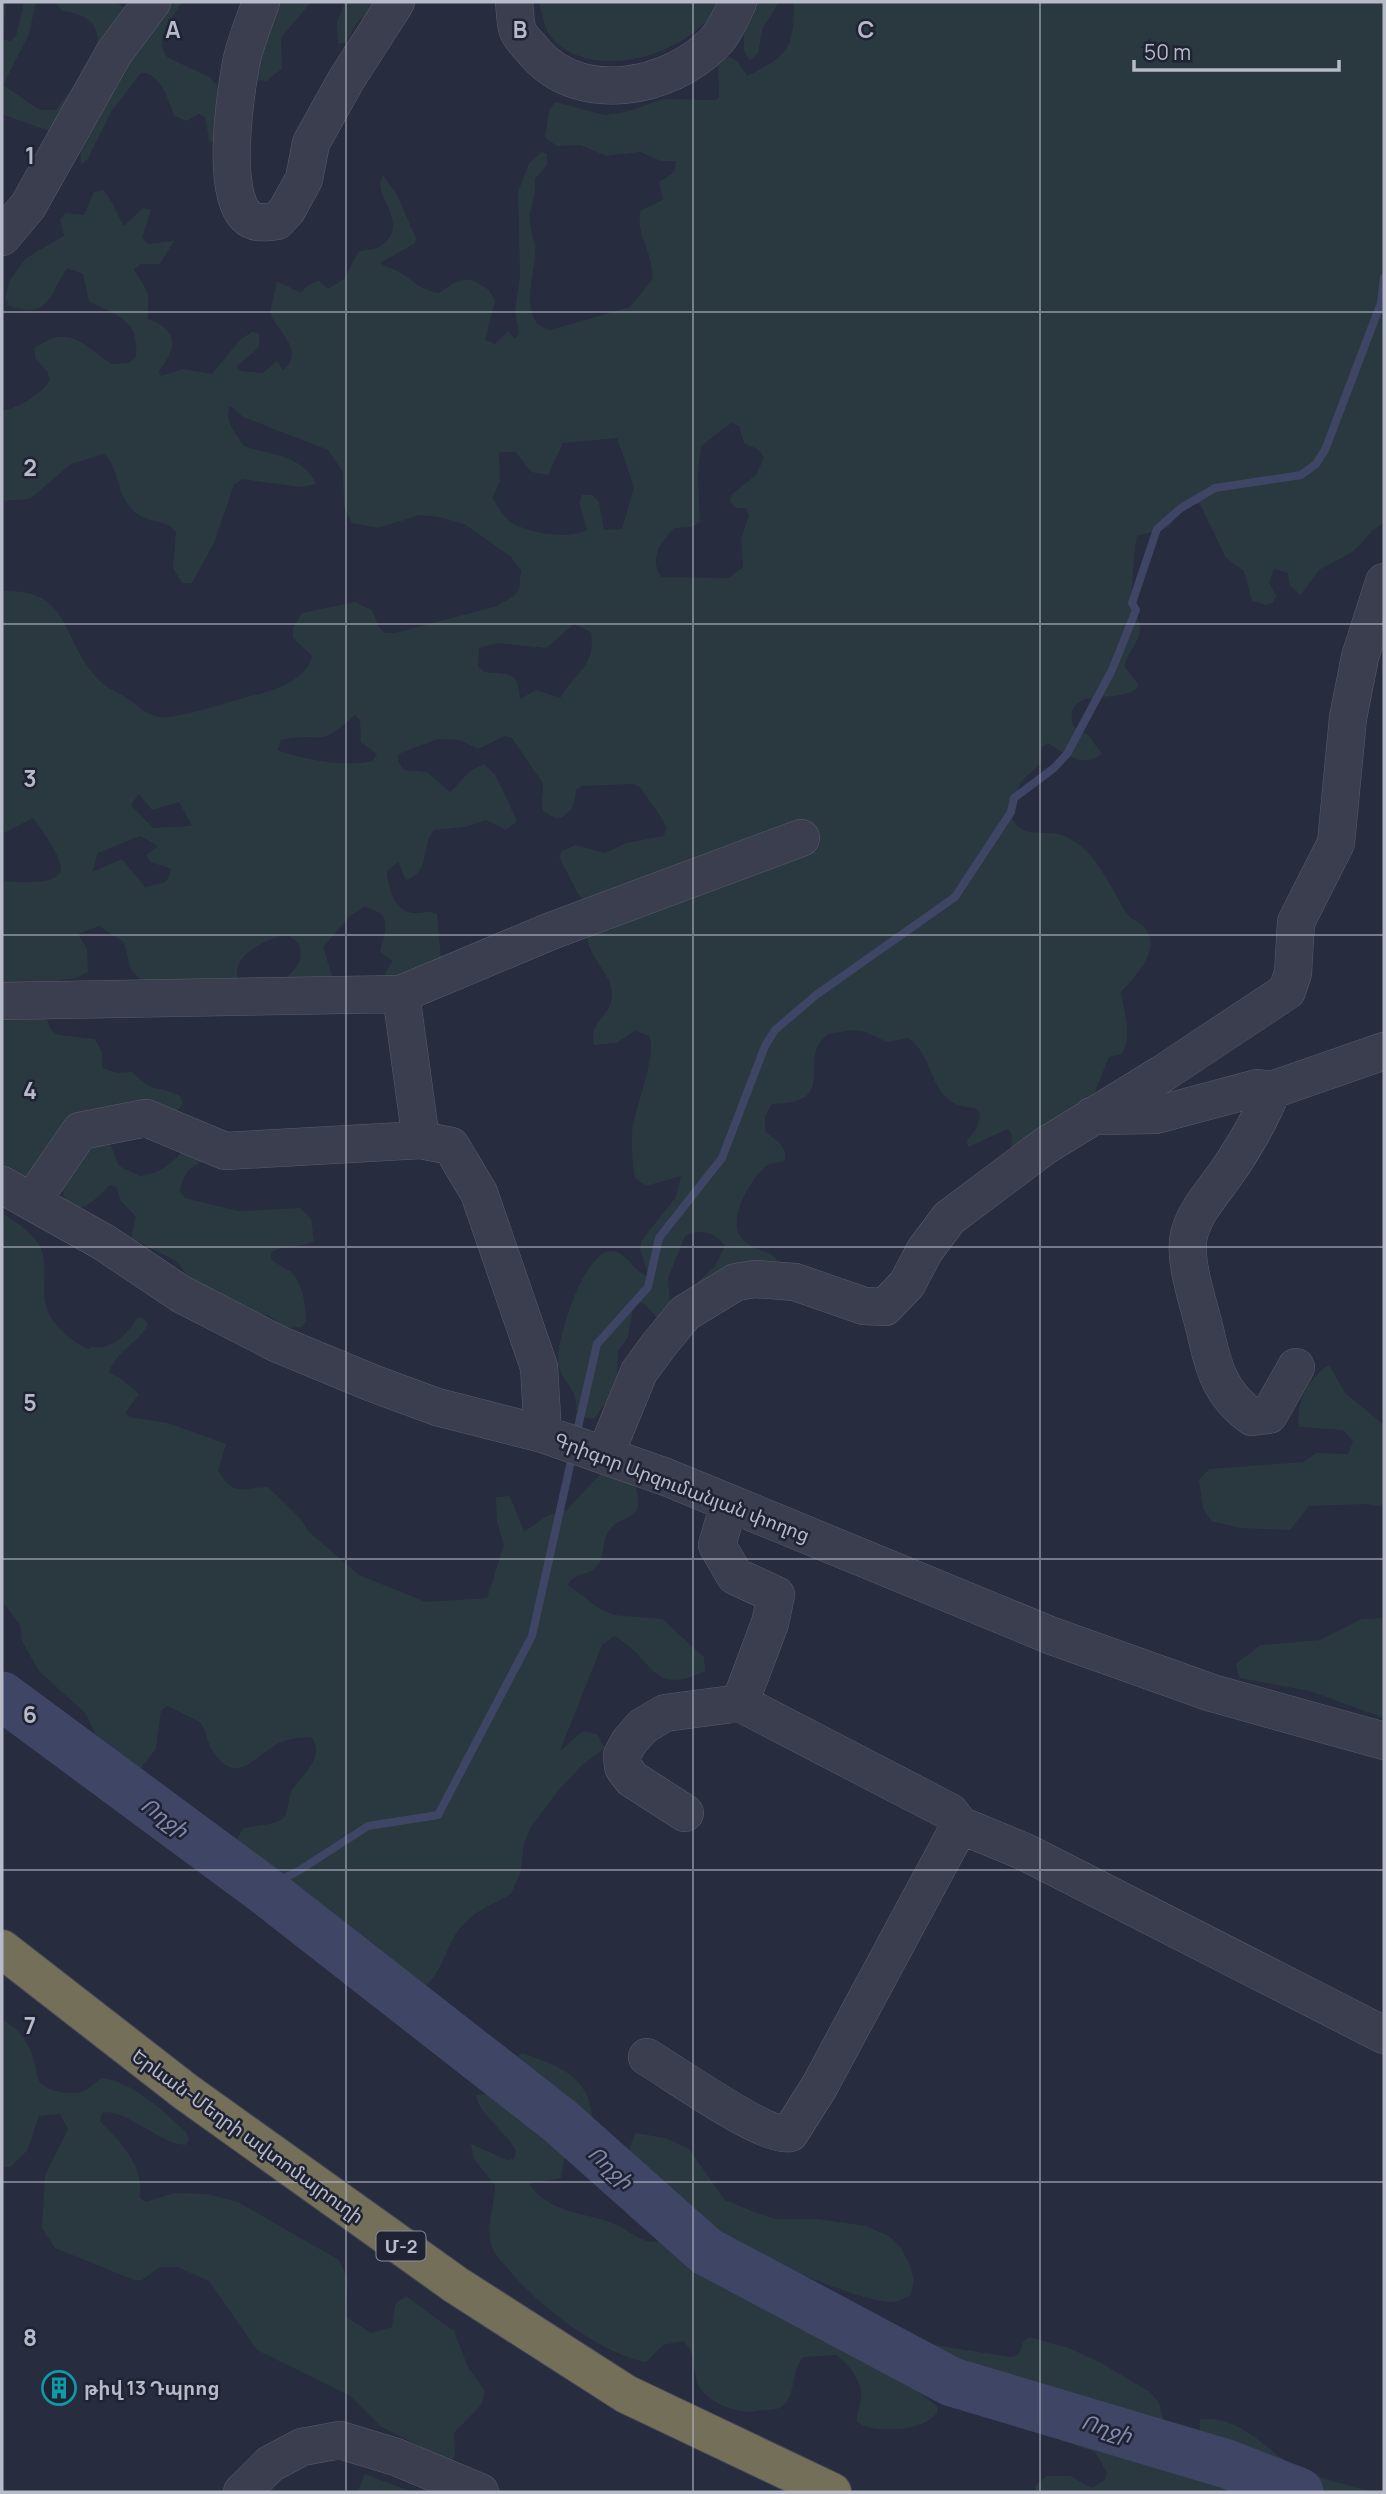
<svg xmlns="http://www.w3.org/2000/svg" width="1386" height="2494" viewBox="0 0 1386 2494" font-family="Manrope,'Noto Sans Armenian',sans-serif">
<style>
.green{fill:#2a3940;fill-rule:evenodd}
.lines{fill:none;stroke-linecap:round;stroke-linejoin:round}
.stream{stroke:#3f4565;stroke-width:8}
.river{stroke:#3f4565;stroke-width:49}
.minor-casing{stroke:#595c6c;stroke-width:38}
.highway-casing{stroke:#464959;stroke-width:40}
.minor{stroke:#3b3e4e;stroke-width:37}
.highway{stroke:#736f59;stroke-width:38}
.grid{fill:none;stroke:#b7bac9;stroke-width:2;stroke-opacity:0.55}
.labels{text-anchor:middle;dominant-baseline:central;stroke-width:5;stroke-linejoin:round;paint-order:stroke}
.shield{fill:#202333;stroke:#8a8d9c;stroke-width:2}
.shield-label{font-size:18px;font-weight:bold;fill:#b7bac9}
.street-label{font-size:19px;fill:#b7bac9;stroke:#202333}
.poi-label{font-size:19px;font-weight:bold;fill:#b7bac9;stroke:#202333;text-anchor:start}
.water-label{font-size:21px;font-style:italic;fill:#828aae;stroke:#202333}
.grid-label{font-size:23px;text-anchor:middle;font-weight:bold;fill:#b7bac9;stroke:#202333;stroke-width:5;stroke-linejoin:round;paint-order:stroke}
</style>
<rect width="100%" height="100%" fill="#272c3e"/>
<path class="green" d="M2,2h4l-3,37 8,2 5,-5 8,-34h12l-7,32 -26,51 37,25h16l27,-36 -26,60 -55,-20z
M55,2h60l14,8 -31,43c2,-29 -8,-38 -35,-42z
M172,2h10c-9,15 -29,37 -15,55l44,21 14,18 -5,37 -10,11 -5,-27 -6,-3 -13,7 -11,-5c-8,-16 -13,-43 -34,-43l-30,39 -24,48 -6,4c-8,-44 69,-124 91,-162z
M270,2h41l-30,36 1,31 -16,12 -11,-1z
M345,2h59c-28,20 -42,-1 -56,40l-10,2 -1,-22z
M539,2h181c-25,51 -127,84 -169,35 -7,-8 -9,-25 -12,-35z
M758,2h21l-16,26 -5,25 -8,8 -6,-10v-18z
M794,2h590v521l-11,7 -19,21 -35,19 -18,25 -11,-9 -2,-13 -14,-4 -5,13 7,14 -3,7 -7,2 -14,-4 -8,-30 -18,-13 -26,-54c-21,-1 -21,11 -32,24l-31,8c-2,4 -6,58 -5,65 1,9 7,16 8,26 1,16 -14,25 -15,40l14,18c-13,23 -77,-4 -66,41l15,9 14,19c-21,15 -36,0 -54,-11l-6,4 -1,16 -21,20 -9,29c5,30 35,16 53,24 34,15 45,50 63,78 5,7 13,7 17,13 19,22 -9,50 -23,65 3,20 12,43 1,62l-13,3 -20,50 -78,43 1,-15 -4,-6 -40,18 -1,-7 10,-12 3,-14 -5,-6c-49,-3 -35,-44 -66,-70l-22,4 -21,-10 -14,-2 -23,4c-36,24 15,69 -57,70l-7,12v15c9,9 23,14 20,29 -6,3 -14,2 -20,7 -15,14 -40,54 -22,73 8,9 23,10 33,18l2,8 -90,25 27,-25 10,-20c-9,-14 -25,-18 -40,-10l-17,42 3,37 -12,5 -14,-16 -7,-2 -5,6 -5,29 -10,14 -1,29 -8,23 -6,3 -9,13 -8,-1 -10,-8c3,-22 -16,-28 -18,-48 -2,-22 26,-111 53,-111 16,0 22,21 38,26l-9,-28 1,-8 35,-44 5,-21 -35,10 -11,-8c-2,-15 -4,-30 -3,-45 2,-25 26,-79 17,-97l-14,-5 -19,12 -22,2c-6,-23 17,-29 18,-49 2,-18 -20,-36 -24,-54 -2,-11 1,-26 1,-38l-11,-10 -19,-37 3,-6 13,-6 30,8 21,-10 37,-7 4,-7c-5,-14 -19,-29 -27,-42l-8,-3 -50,2 -6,4c-2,15 -4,24 -19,29l-14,-8c-4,-10 2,-18 -1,-29l-30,-44 -7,-2 -27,13 -18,-9 -22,-1 -40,15v7l6,9 23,2 23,20 21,-22 13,-6 11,10 22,47 -11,9 -20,-10 -21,7 -31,3c-13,15 -3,42 -28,50l-8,-18 -11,9c1,16 7,41 27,42 9,0 14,-3 23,1l4,44 -54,22 -2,-7 8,-12 -13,-9c3,-19 17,-38 -16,-45l-14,9 -27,31 15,47 -10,18 -16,2 -31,-34c14,-8 23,-18 18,-36l-11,-9c-15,1 -45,15 -50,31 -2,7 0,16 0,23l-97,-9 -10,-10 -7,-28 -25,-16 -21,8 9,15 1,23 -12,6 -31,5 1,33 5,14 7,5 37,4 7,13v16l15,5 15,-1c23,23 23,12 48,24l3,7 -4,6 -70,32 10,25 21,10c25,-3 36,-17 52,-36l24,17c-21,6 -33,12 -36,35l5,6 53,13 62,-3 11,11 3,22c-13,8 -28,2 -43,12v6c6,6 14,8 20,13 12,11 15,34 15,50l-5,5 -14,1 -19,-13 -15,-3 -63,-34 -14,-17 -45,-23 5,-21 -15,-16 -5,-14 -6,-2c-14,14 -37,39 -47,7l-25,-4 -36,-17v-290c75,5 70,-9 31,-63l-31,16v-243c69,-2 57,43 94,86 8,10 20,14 31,21 10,6 19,17 32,19 22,2 74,-17 99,-23 19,-4 50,-16 54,-38l-19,-18v-10l9,-15 53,-11 17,8 7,17 6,6h10l102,-27 17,-10 5,-7 2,-18 -10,-14 -45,-32 -27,-8 -19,-2 -42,13 -26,-5 -8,-16 -1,-35 -15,-22 -85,-33 -13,-11c-7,15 6,27 14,40 32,11 54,7 73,38l-16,3 -59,-8 -8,6 -20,58 -22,40h-10l-9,-15 3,-36c-10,-13 -28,-9 -40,-19 -21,-17 -16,-46 -32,-59l-33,10 -41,35 -28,2v-90c17,-4 39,-16 48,-31l-3,-9 -12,-13v-10c34,-25 49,-3 76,16l17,-1 8,-5c3,-39 -17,-41 -47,-57l-6,-27 -16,-6c-19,29 -17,51 -58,38l-4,-8 5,-18 16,-22 38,-22 -4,-17 6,-6 18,2 10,-23 9,-2c9,9 14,25 21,36l19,-18 8,2 -9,28 6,6 26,-3 -14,23h-19l-7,5 14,24v26c32,12 29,28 11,52l2,5 22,-7 29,5 29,-35 11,-7 6,1c8,18 -13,22 -21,34l3,4 23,2 14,-12 6,9c24,-20 -8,-40 -13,-58l7,-31 24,12 7,-8 11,-4 9,8 16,-10 14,-27c7,-3 16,-1 22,-6 34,-22 -11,-51 3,-71l14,20 19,43 -1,5 -35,20c6,5 10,4 17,8 16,8 21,19 42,22 21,-15 27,-19 50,-3l6,11 -10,39 10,4 13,-13 7,8 4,-5 -4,-24 5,-35 -2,-83 11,-29 13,-11 5,2v11l-12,14c2,16 -6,29 -5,42 0,11 6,21 5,32 0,23 -18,69 15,77l80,-23 22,-27c3,-25 -18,-46 -11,-70l22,-10 -4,-18 15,-10 2,-11h-15l-21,-9 -34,4 -26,-11 -23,1 -12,-8 4,-27 6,-9 50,13 20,-3 39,-13 50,1 5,-2 -1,-32 9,-10 10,5 10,15c41,-20 47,-27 47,-74zM731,423l8,3 5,17 15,7 5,8 -8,17 -24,19 -2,8 7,6h9l3,7 -8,25 2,27 -14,11 -68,-1c-12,-19 -1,-34 13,-49l18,-1 8,-5 -2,-49 3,-27zM617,438l17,49 -12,42 -18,1 -5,-28 -7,-7h-10l-3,8 8,26c-15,12 -63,4 -79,-9 -6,-5 -11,-16 -16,-22l8,-17 -1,-29h17l15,20 17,3 15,-32zM574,624l17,8c5,35 -16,40 -31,66l-24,-8 -16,9c-3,-29 -10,-24 -36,-27l-6,-6 1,-18 19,-5 48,5zM355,715l5,5 1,22 16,12 -4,7c-32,6 -66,-1 -96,-11l4,-10c42,-9 35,11 74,-25zM139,794l13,16 27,-8 13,24 -39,2 -22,-23zM140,836l18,10 -12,9 4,7 22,7 -6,13 -21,5 -23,-28 -30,13 6,-19z
M2,1213c13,8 34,22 40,38 6,18 -1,39 4,55 5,19 25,35 42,43 8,-5 7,0 16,-2 17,-5 24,-16 34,-30l7,2 3,6c-10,18 -33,27 -39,48l13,6 17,15 -14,19 5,4 38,6 58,21 -8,26c15,27 24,18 50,17l33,32 7,12 51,44 67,27 61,-4 17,-53 -7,-23 -1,-25 14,-1 14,36 23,-16 20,-6 33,-36 7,-1 28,12c12,39 -14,27 -27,47 -7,12 -2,27 -13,36 -9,9 -21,4 -27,17l32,24 14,6 48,4 42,38 1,14c-55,27 -51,-14 -91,-35l-12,9 -42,106 23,-20 14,3 8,14 -24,18 -24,26 -26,35 -7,16 -3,28 -10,23c-19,11 -35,16 -50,33 -16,17 -24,69 -52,63l-47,-43 -17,-22 -21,-13 -10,-14 -77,-50 -1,-7 7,-13c12,-3 28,-2 38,-8 9,-5 6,-21 11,-30 11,-17 33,-31 20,-53 -12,1 -22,1 -33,6 -22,11 -42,44 -65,10 -7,-9 -7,-21 -14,-31l-33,-16 -6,5 -5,38 -15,19 -7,3 -15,-3 -12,-10 -21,-44 -47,-43 -17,-30 -2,-16 -18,-24z
M1329,1365l16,28 39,32v82l-18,-3 -57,2 -19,24 -50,-2 -29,-7 -8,-13 -4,-28 10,-11 95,-7 12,-9 32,1 5,-13 -10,-11 -44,-3c-4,-24 10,-50 30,-62z
M1384,1618v100l-74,-27 -71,-13 -3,-14 24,-19 60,-5 42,-21z
M2,2020c20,9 29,27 34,48 1,5 1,11 5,15 8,9 32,13 42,8 7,-2 13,-9 18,-13 31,3 62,33 85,54l3,7 -3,6c-27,-1 -63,-39 -84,-32l-2,8c23,24 43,42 40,77l6,4 28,-9 33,1 31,8 101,58 9,20 -3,36 26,17 21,-6 3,-23 11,-8 48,35 14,36 17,24 -3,13 -28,29 1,23 -4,6 -71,-36 -30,-30 -93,-46 -48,-69 -32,-14h-17l-18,13h-8l-79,-32 -13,-20 3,-53 23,-46 -8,-15 -21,2 -12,35 -17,16h-7z
M522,2053c34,12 67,22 70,63l-24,22 -7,40 -32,6c20,29 54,28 83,39 19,7 29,23 51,18 17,-44 -54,-65 -27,-108l29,5 24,11 36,51 29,12 22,7h42l48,7 23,10 12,12 8,15 5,17 -3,15c-6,3 -13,7 -20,7 -26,-1 -78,-23 -104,-34 -11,-4 -21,-13 -33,-18 -20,-7 -63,-18 -75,5l35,5 93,44 86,26 11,10 106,17 8,-2 5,-13 6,-5 40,11 32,15 49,29 9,11 6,23 12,19 50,37 29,10h-222l2,-7 11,-9h23l22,12 13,-8 2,-7 -12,-21c-17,-5 -33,-12 -49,-22 -33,-21 -84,-67 -125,-44l-1,7 17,13v7c-14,18 -61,22 -80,9 -1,-8 3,-14 4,-23 3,-16 -13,-36 -25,-44l-33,2c-12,14 -7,38 -20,49 -6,5 -18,3 -26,5 -17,4 -50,-8 -58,-25 -7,-16 -2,-32 -16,-45l-20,4 -17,17c-47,-9 -106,-55 -137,-92 -6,-8 -16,-15 -18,-26 -5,-19 4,-40 4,-59l-21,-26 -3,-15 36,16 7,-1 2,-8c-9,-19 -38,-37 -40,-56l46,-4 5,-6c-1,-12 -10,-18 -10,-29z
M1200,2419c45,-3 65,33 100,50 22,11 49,16 73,23h-104l3,-7 -14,-18 -58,-33z
M365,2474l47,18h-54z"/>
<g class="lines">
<path class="stream" d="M576,1436l21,-92 51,-57 11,-49 63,-80 43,-112 10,-16 41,-35 139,-98 56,-85 3,-14 40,-30 13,-14 45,-84 24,-60 -4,-7 25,-74 24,-21 34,-20 86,-13 15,-11 9,-14 56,-147 3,-25
M263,1889l37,-19 68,-44 70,-11 94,-179 41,-184"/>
<path class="river" d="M2,1696l261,193 297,232 146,130 246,131 275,82 72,28"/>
<g class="minor-casing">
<path id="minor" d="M261,2c-7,20 -16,41 -20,61 -6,34 -20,128 5,153 9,9 20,6 31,5l10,-11 17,-31 7,-36 35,-63 50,-78
M514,2c1,8 1,18 3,26 2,9 13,18 19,26 45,51 133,35 178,-11 10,-10 18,-28 24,-41
M2,237l26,-31 86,-153 38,-51
M2,1001l399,-7 150,-63 250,-93
M1272,1090l112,-39
M1092,1116l64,-1 101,-27 15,2c-11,29 -29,59 -47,85 -13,18 -31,38 -36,60 -6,25 10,70 16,95 8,37 15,64 47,87l17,-2 27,-48
M421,1140l30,6 28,47 60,174 4,67
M2,1185l103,58 76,51 97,50 94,39 65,24 106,27 123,43 386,159 160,57 172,48
M32,1201l48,-70 66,-13 79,33 196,-11 -20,-146
M605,1455l34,-83 19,-26 27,-33 51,-31 19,-3 40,3 69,24 21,1 22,-23 18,-34 24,-32 96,-72 117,-72 125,-83 6,-18 3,-51 40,-79 12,-125 12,-61 24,-75
M729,1504l-12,41 18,31 41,19 -6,28 -30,80
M685,1813l-53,-34 -9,-12 -1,-12 7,-13 14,-16 22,-13 75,-10 210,109 10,13 65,27 359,183
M647,2057c27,16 119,82 143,76l29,-46 141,-262
M242,2492l28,-28 32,-17 38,-7 56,17 84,35"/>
</g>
<g class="highway-casing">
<path id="highway" d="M2,1949l184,143 270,193 170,109 206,98"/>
</g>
<use href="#minor" class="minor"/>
<use href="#highway" class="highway"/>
</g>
<path class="grid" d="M346,2v2490M693,2v2490M1040,2v2490M2,312h1382M2,624h1382M2,935h1382M2,1247h1382M2,1559h1382M2,1870h1382M2,2182h1382"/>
<defs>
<g id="building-ring" transform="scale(1.75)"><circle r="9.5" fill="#202333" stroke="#0f9aa8" stroke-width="1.5"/><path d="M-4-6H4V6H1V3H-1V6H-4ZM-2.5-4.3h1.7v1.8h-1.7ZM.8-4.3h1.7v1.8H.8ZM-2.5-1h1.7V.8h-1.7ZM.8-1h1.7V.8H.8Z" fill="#0f9aa8"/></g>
</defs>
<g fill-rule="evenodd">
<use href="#building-ring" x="59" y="2388"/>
</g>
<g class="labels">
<rect class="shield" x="376.5" y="2231.5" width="49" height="29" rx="5"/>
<g class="shield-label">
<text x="401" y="2246">Մ-2</text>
</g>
<g class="street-label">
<text transform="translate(682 1487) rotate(21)">Գրիգոր Արզումանյան փողոց</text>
<text transform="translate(248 2136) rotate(36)">Երևան-Մեղրի ավտոմայրուղի</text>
</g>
<g class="poi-label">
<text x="84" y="2388">թիվ 13 Դպրոց</text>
</g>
<g class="water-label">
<text transform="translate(165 1817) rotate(36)">Ողջի</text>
<text transform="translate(611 2167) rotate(42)">Ողջի</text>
<text transform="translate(1107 2428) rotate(17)">Ողջի</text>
</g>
</g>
<g class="grid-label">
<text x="173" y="38">A</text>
<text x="520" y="38">B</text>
<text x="866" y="38">C</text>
<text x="30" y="164">1</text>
<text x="30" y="476">2</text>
<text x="30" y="787">3</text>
<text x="30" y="1099">4</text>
<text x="30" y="1411">5</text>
<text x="30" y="1723">6</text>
<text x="30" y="2034">7</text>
<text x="30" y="2346">8</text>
</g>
<rect width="1386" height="2494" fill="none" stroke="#b7bac9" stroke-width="7"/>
<path d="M1134 60v10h205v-10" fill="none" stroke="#b7bac9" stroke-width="3.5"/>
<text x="1144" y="60" font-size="21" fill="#b7bac9" stroke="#202333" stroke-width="5" paint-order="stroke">50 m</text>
</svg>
